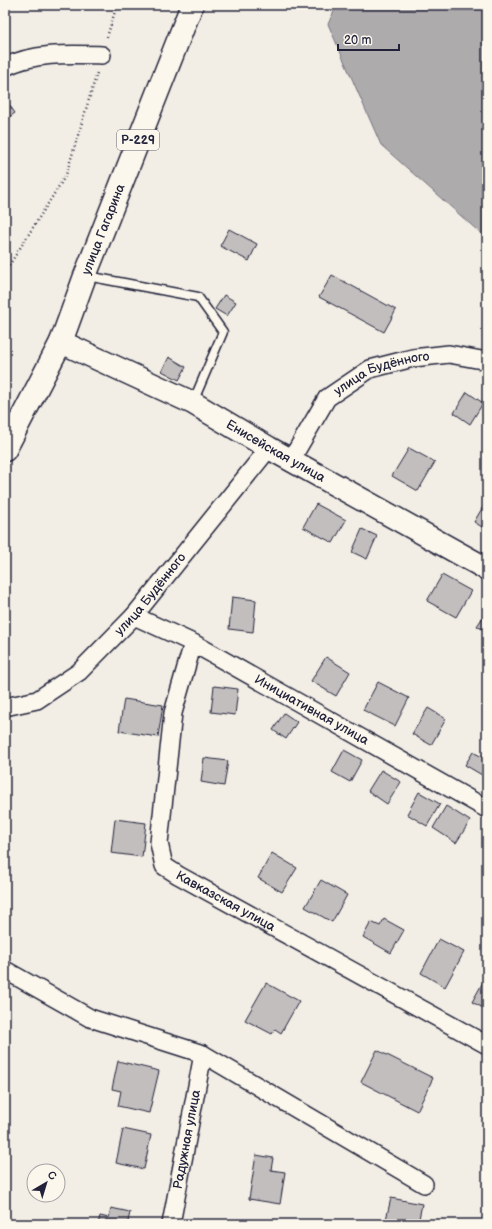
<svg xmlns="http://www.w3.org/2000/svg" width="492" height="1229" viewBox="0 0 492 1229" font-family="'Balsamiq Sans',sans-serif">
<style>
.water{fill:#aeabad;stroke:#76747f}
.building{fill:#c2bebe;stroke:#22223b}
.lines{fill:none;stroke-linecap:round;stroke-linejoin:round}
.lane-casing{stroke:#22223b;stroke-width:11}
.street-casing{stroke:#22223b;stroke-width:20}
.secondary-casing{stroke:#22223b;stroke-width:25}
.primary-casing{stroke:#22223b;stroke-width:25}
.path{stroke:#22223b;stroke-width:2.5;stroke-dasharray:1 3;stroke-linecap:butt}
.lane{stroke:#fbf7ec;stroke-width:8}
.street{stroke:#fbf7ec;stroke-width:17}
.secondary{stroke:#fbf7ec;stroke-width:22}
.primary{stroke:#fbf7ec;stroke-width:22}
.labels{text-anchor:middle;dominant-baseline:central;stroke-width:4;stroke-linejoin:round;paint-order:stroke}
.shield{fill:#fbf7ec;stroke:#636270;stroke-width:1}
.shield-label{font-size:12px;font-weight:bold;fill:#22223b}
.street-label{font-size:13px;fill:#22223b;stroke:#fbf7ec}
</style>
<rect width="100%" height="100%" fill="#f2eee5"/>
<filter id="ink" filterUnits="userSpaceOnUse"><feTurbulence type="fractalNoise" baseFrequency=".025" numOctaves="2"/><feDisplacementMap in="SourceGraphic" scale="8" xChannelSelector="R" yChannelSelector="G"/><feConvolveMatrix kernelMatrix="1 2 1 2 8 2 1 2 1" color-interpolation-filters="sRGB"/></filter>
<g filter="url(#ink)">
<path class="water" d="M337,5h150v234l-106,-94 -53,-121z"/>
<path class="building" d="M5,99l10,14 -10,7z
M229,229l28,15 -8,17 -29,-15z
M332,275l64,35 -12,22 -65,-35z
M224,295l12,7 -9,14 -12,-7z
M169,357l17,10 -7,13 -17,-9z
M467,392l16,11 -13,21 -16,-11z
M409,448l26,14 -17,29 -26,-15z
M487,500v30l-13,-8z
M316,504l30,16 -13,23 -30,-16z
M362,529l15,7 -10,23 -15,-7z
M442,575l29,16 -15,26 -29,-16z
M232,597l24,3 -3,32 -24,-3z
M487,611v21l-10,-6z
M326,657l24,15 -14,24 -25,-15z
M378,682l31,16 -14,28 -32,-16z
M214,686l24,3 -3,26 -24,-3z
M124,699l39,6 -5,32 -39,-6z
M428,708l18,11 -15,26 -19,-11z
M284,713l13,9 -11,17 -13,-9z
M487,748v30l-22,-13 8,-13 9,5z
M344,750l18,10 -12,22 -18,-10z
M204,758l24,3 -4,25 -23,-4z
M381,770l20,12 -14,22 -19,-13z
M419,792l21,12 -13,22 -20,-12z
M446,806l24,15 -14,22 -23,-15z
M115,819l31,4 -4,34 -31,-4z
M487,851v9l-4,-2z
M272,853l25,15 -15,24 -24,-14z
M321,880l26,15 -15,27 -27,-15z
M384,919l20,11 -13,23 -28,-16 8,-15 9,4z
M439,939l25,13 -19,35 -24,-14z
M487,975v35l-15,-8z
M266,983l33,18 -18,32 -6,-4 -3,5 -27,-14z
M377,1050l56,28 -16,33 -56,-29z
M118,1061l41,10 -10,42 -31,-7 3,-15 -9,-2z
M123,1129l28,6 -7,34 -28,-6z
M256,1155l17,3 -2,12 14,2 -5,32 -31,-5z
M391,1198l31,6 -4,20h-33z
M111,1208l19,4 -2,10 9,2h-39l2,-8 9,2z"/>
<g class="lines">
<g class="lane-casing">
<path id="lane" d="M87,276l111,21 25,35 -30,70"/>
</g>
<g class="street-casing">
<g id="street">
<path d="M5,67c29,-15 66,-13 97,-12"/>
<path id="s1" d="M291,460l36,-62 43,-29 43,-11 36,-4 38,7"/>
<path id="s2" d="M134,616l59,27 294,166"/>
<path id="s3" d="M193,643l-20,70 -14,130 5,23 14,9 309,170"/>
<path id="s4" d="M5,707l32,-7 42,-28 55,-56 135,-168"/>
<path d="M5,970l85,48 113,36 221,130"/>
<path id="s5" d="M171,1224l32,-170"/>
</g>
</g>
<g class="secondary-casing">
<g id="secondary">
<path id="s6" d="M61,342l132,61 76,45 218,121"/>
</g>
</g>
<g class="primary-casing">
<g id="primary">
<path id="s7" d="M5,450l56,-108 24,-66 107,-271"/>
</g>
</g>
<path class="path" d="M107,37l10,-32
M5,272l61,-97 31,-102"/>
<use href="#lane" class="lane"/>
<use href="#street" class="street"/>
<use href="#secondary" class="secondary"/>
<use href="#primary" class="primary"/>
</g>
</g>
<g class="labels">
<rect class="shield" x="117" y="130" width="42" height="20" rx="3"/>
<g class="shield-label">
<text x="138" y="140">Р-229</text>
</g>
<g class="street-label">
<text stroke="none"><textPath href="#s7" startOffset="242">улица Гагарина</textPath></text>
<text stroke="none"><textPath href="#s1" startOffset="133">улица Будённого</textPath></text>
<text stroke="none"><textPath href="#s6" startOffset="241">Енисейская улица</textPath></text>
<text stroke="none"><textPath href="#s4" startOffset="189">улица Будённого</textPath></text>
<text stroke="none"><textPath href="#s2" startOffset="201">Инициативная улица</textPath></text>
<text stroke="none"><textPath href="#s3" startOffset="298">Кавказская улица</textPath></text>
<text stroke="none"><textPath href="#s5" startOffset="86">Радужная улица</textPath></text>
</g>
</g>
<rect width="492" height="1229" fill="none" stroke="#fbf7ec" stroke-width="20"/>
<rect x="10" y="10" width="472" height="1209" fill="none" stroke="#22223b" stroke-width="1.5" filter="url(#ink)"/>
<g transform="translate(46 1183) rotate(38)"><circle r="19" fill="#fbf7ec" stroke="#a4a2a5"/>
<path d="M0-3L7 15L0 10L-7 15Z" fill="#22223b"/>
<text y="-6" font-size="11" font-weight="bold" text-anchor="middle" fill="#22223b">С</text>
</g>
<path d="M338 44v6h61v-6" fill="none" stroke="#22223b" stroke-width="2"/>
<text x="344" y="44" font-size="12" fill="#22223b" stroke="#fbf7ec" stroke-width="3" paint-order="stroke">20 m</text>
</svg>
